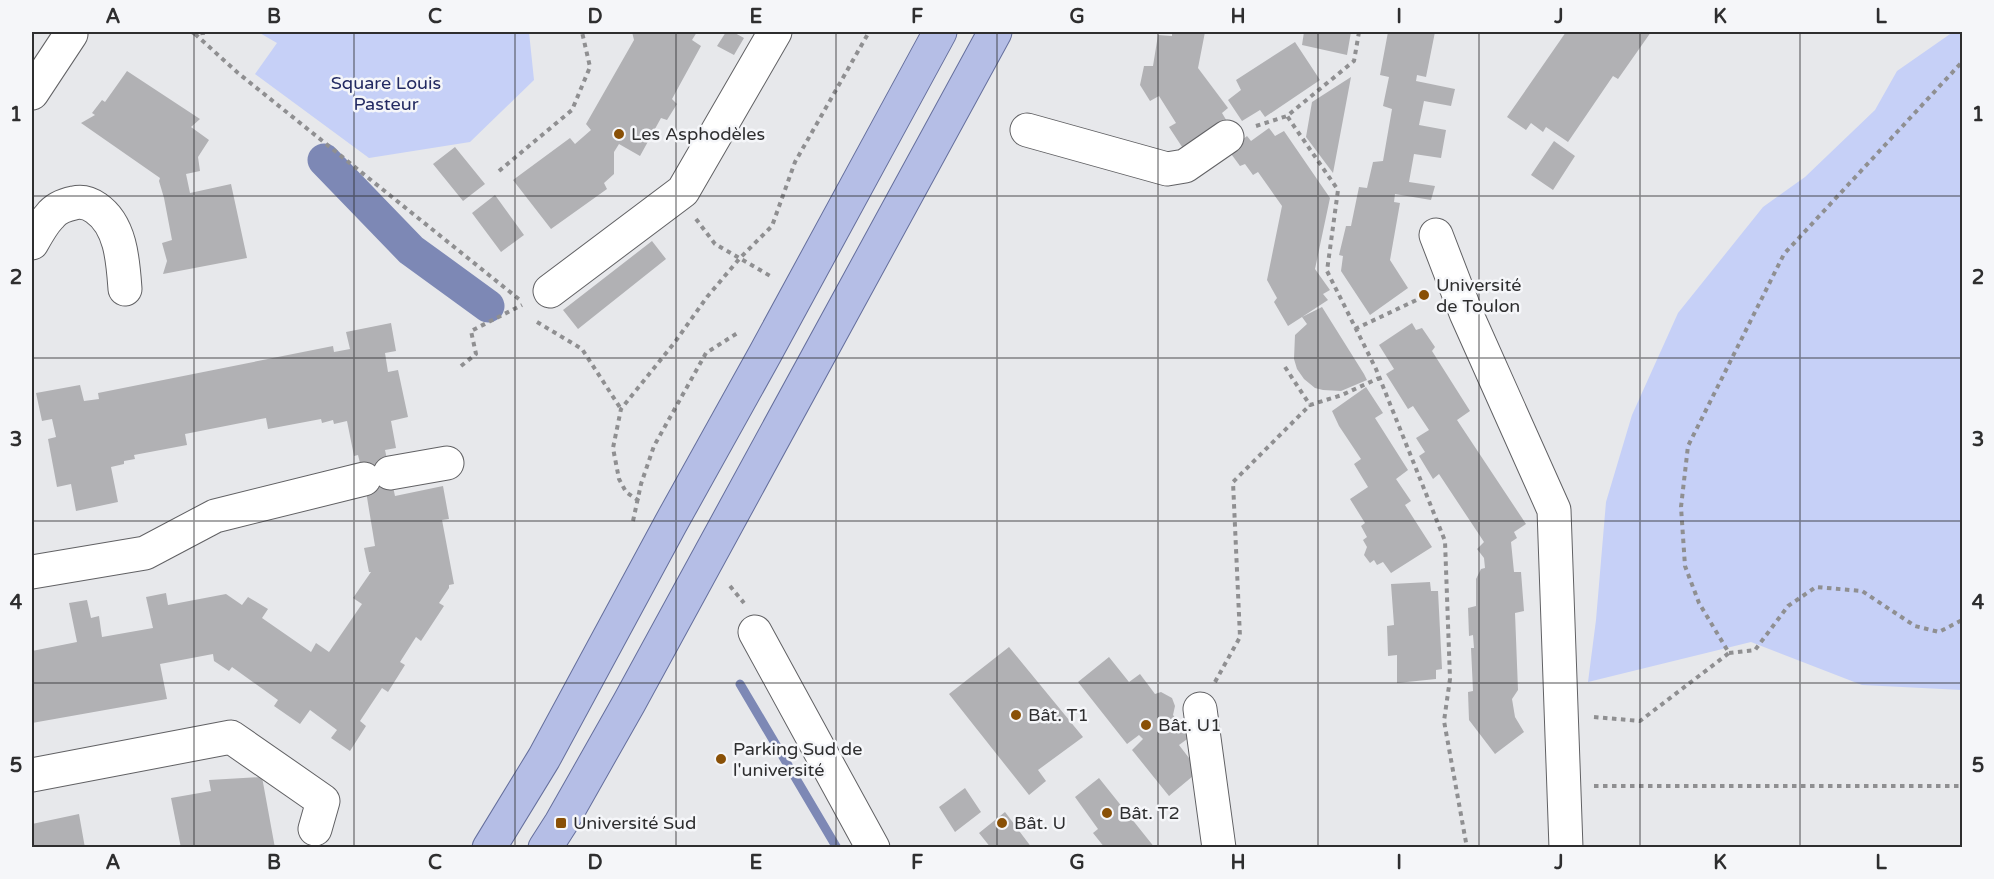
<svg xmlns="http://www.w3.org/2000/svg" width="1994" height="879" viewBox="0 0 1994 879" font-family="'Varela Round',sans-serif">
<style>
.green{fill:#c6d0f7}
.lines{fill:none;stroke-linecap:round;stroke-linejoin:round}
.stream{stroke:#7d88b5;stroke-width:9}
.canal{stroke:#7d88b5;stroke-width:33}
.building{fill:#b1b1b4}
.minor-casing{stroke:#616164;stroke-width:35}
.major-casing{stroke:#656f9c;stroke-width:35}
.path{stroke:#8f8f91;stroke-width:4;stroke-dasharray:4.5 4.5;stroke-linecap:butt}
.minor{stroke:#fff;stroke-width:33}
.major{stroke:#b5bee6;stroke-width:33}
.grid{fill:none;stroke:#2e2e2f;stroke-width:1.5;stroke-opacity:0.55}
.poi-dot{fill:#895006;stroke:#f5f6f9;stroke-width:2}
.labels{text-anchor:middle;dominant-baseline:central;stroke-width:5;stroke-linejoin:round;paint-order:stroke}
.park-label{font-size:18px;fill:#232a62;stroke:#f5f6f9}
.poi-label{font-size:18px;fill:#2e2e2f;stroke:#f5f6f9;text-anchor:start}
.neatline{fill:none;stroke:#2e2e2f;stroke-width:2}
.grid-label{font-size:20px;text-anchor:middle;font-weight:bold;fill:#2e2e2f}
</style>
<rect width="100%" height="100%" fill="#e7e8eb"/>
<path class="green" d="M258,32h271l5,48 -64,62 -101,16 -114,-84 22,-31z
M1953,32h9v658l-100,-5 -111,-43 -163,40 8,-62 10,-118 26,-87 46,-102 85,-106 42,-30 70,-67 22,-39z"/>
<g class="lines">
<path class="stream" d="M740,684l97,164"/>
<path class="canal" d="M324,160l87,90 77,56"/>
</g>
<path class="building" d="M632,32h65l-5,8 9,6 -29,53 5,5 -10,16 -6,-2 -21,38 -21,-12 -5,8v22l-10,9 3,6 -56,40 -38,-49 57,-42 5,6 16,-14 -5,-6 48,-84z
M726,32h7l11,6 -10,17 -17,-9z
M1172,32h33l-7,36 30,40 -6,5 6,10 -40,33 -19,-29 7,-4 -17,-27 -9,5 -10,-16 4,-19h9l5,-31 14,1z
M1304,32h47l-4,23 -45,-10z
M1388,32h47l-9,45 -9,-2 -1,6 39,8 -4,17 -27,-5 -5,24 27,5 -5,28 -27,-4 -5,28 26,4 -4,14 -36,-6 -1,8 6,1 -10,57 18,28 -38,27 -29,-44 2,-15 -4,-1 7,-29h5l8,-39 8,1 6,-26 10,-1 9,-52 -9,-3 6,-29 -9,-2z
M1566,32h85l-33,47 -5,-3 -45,66 -22,-15 -3,5 -12,-9 -5,7 -19,-13z
M1295,42l25,38 -55,37 -5,-7 -18,11 -14,-21 13,-10 -5,-10z
M127,71l73,48 -9,8 18,13 -11,17 2,14 -14,3 4,19 41,-9 16,74 -84,16 4,-13 -5,-18 10,-3 -8,-42 -5,-17 1,-3 -79,-55 14,-8 -3,-2 10,-13 3,2z
M1351,77l-18,96 -27,-36 6,-35z
M1269,128l6,8 9,-5 46,67 -15,71 15,21 -7,4 5,6 -26,17 20,-10 42,67 3,6 -26,11 -18,-1 -8,-2 -11,-9 -7,-10 -3,-10 1,-24 12,-11 -5,-7 -14,9 -14,-24 3,-4 -10,-18 15,-74 -24,-34 -5,3 -8,-11 -5,2 -11,-15 18,-15 4,5z
M1554,141l21,15 -22,34 -22,-15z
M455,147l30,37 -22,17 -30,-37z
M495,195l29,40 -23,17 -29,-39z
M652,241l14,18 -88,70 -15,-19z
M391,323l5,28 -11,2 3,19 10,-2 10,47 -17,4 5,27 -11,2 10,46 48,-10 6,33 -7,1 12,64 -5,1v3l-10,15 5,3 -23,35 -5,-4 -16,25 5,3 -17,27 -6,-4 -22,33 6,5 -16,25 -19,-13 6,-8 -27,-20 -10,14 -26,-18 4,-6 -46,-33 -3,4 -15,-10 -1,-7 -53,10 7,35 -135,24v-72l45,-9 -8,-39 18,-3 4,18 8,-2 3,21 51,-9 -7,-31 20,-4 2,12 58,-11 16,11 6,-8 20,12 -6,9 49,34 5,-9 13,9 33,-48 -9,-6 18,-26h-2l-5,-24 11,-2 -11,-67 -6,-24 -4,1 -7,-35 -13,3 -1,-4 -11,3 -1,-4 -53,10 -2,-11 -81,16 2,11 -53,10 1,4 -11,2v3l-13,3 7,35 -42,9 -5,-27 -14,3 -9,-48 8,-2 -4,-18 -10,2 -6,-28 44,-8 4,16 15,-2 -1,-6 235,-47 1,6 16,-3 -4,-17z
M1412,323l4,7 6,-2 13,19 -3,4 38,60 -13,9 69,104 -12,8 3,6 -6,4 3,30h7l3,39 -9,2 3,77 -6,9 3,18 9,15 -29,22 -26,-34 -1,-28 5,-1 -2,-43h3l-1,-13 -4,1 -1,-28 8,-2v-27l5,-10 4,-1 -1,-10 -7,-9 7,-7 -45,-68 -6,5 -14,-23 6,-4 -9,-14 13,-8 -16,-24 -5,3 -22,-35 8,-5 -15,-24z
M1366,387l17,26 -8,5 33,52 -12,9 15,22 -6,4 27,42 -41,26 -8,-11 -6,3 -3,-5 -4,3 -6,-8 3,-8 -4,-7 4,-3 -6,-11 4,-3 -15,-24 18,-12 -14,-23 7,-5 -22,-33 -7,-15z
M1430,582l1,9h7l4,78 -6,1v9l-39,4v-28l-9,1 -1,-30 7,-1 -3,-41z
M1009,647l74,90 -45,33 8,11 -17,14 -80,-101z
M1109,657l20,25 11,-8 15,20 6,-2 11,6 3,8 -2,9 17,22 -11,8 20,26 -30,25 -37,-46 11,-11 -4,-4 -12,9 -49,-62z
M262,777l13,71h-94l-10,-50 40,-7 -2,-11z
M1099,778l56,70h-50l-12,-15 5,-4 -23,-32z
M965,788l16,24 -26,20 -16,-25z
M1005,812l27,36h-41l-12,-15z
M79,814l6,34h-53v-24z"/>
<g class="lines">
<g class="minor-casing">
<path id="minor" d="M32,93l39,-59
M1027,130l140,39 18,-3 42,-29
M1436,235l30,78 88,197 12,338
M32,243c5,-9 11,-20 18,-27 6,-8 14,-11 24,-13 8,-2 15,0 22,5 25,17 27,53 29,81
M550,291l133,-100 92,-159
M390,473l57,-10
M32,572l113,-19 70,-37 149,-37
M755,632l118,216
M1200,709l19,139
M32,775l199,-38 92,64 -8,28"/>
</g>
<g class="major-casing">
<path id="major" d="M489,848l55,-90 127,-235 94,-169 175,-322
M545,848l16,-25 68,-120 366,-671"/>
</g>
<path class="path" d="M192,32l3,2 15,-2
M1359,32l-5,29 -67,55 51,74 -11,81 49,98 69,172 5,138 -6,42 23,127
M195,34l43,39 282,227
M1256,126l31,-10
M499,171l73,-61 18,-43 -8,-35
M696,219l19,25 57,33
M537,322l45,27 39,60
M1355,329l70,-33
M461,366l15,-12 -5,-23 51,-26
M1285,367l25,38 32,-10 37,-17
M639,501l-13,-9 -7,-13 -6,-31 8,-39 54,-67 32,-45 33,-39 32,-32 23,-64 74,-130
M633,521l8,-37 13,-38 52,-93 33,-21
M730,586l14,17
M1729,653l26,-3 33,-44 28,-19 46,4 53,35 24,6 23,-12
M1215,682l25,-45 -7,-155 77,-77
M1594,717l46,4 89,-68 -30,-50 -14,-37 -4,-59 7,-61 96,-192 178,-192
M1594,786h368"/>
<use href="#minor" class="minor"/>
<use href="#major" class="major"/>
</g>
<path class="grid" d="M194,32v816M354,32v816M515,32v816M676,32v816M836,32v816M997,32v816M1158,32v816M1318,32v816M1479,32v816M1640,32v816M1800,32v816M32,196h1930M32,358h1930M32,521h1930M32,683h1930"/>
<g class="poi-dot">
<circle cx="619" cy="134" r="6"/>
<circle cx="1424" cy="295" r="6"/>
<circle cx="1016" cy="715" r="6"/>
<circle cx="1146" cy="725" r="6"/>
<circle cx="721" cy="759" r="6"/>
<circle cx="1107" cy="813" r="6"/>
<rect x="555" y="817" width="12" height="12" rx="3"/>
<circle cx="1002" cy="823" r="6"/>
</g>
<g class="labels">
<g class="park-label">
<text x="386" y="83">Square Louis<tspan x="386" dy="21">Pasteur</tspan></text>
</g>
<g class="poi-label">
<text x="631" y="134">Les Asphodèles</text>
<text x="1436" y="285">Université<tspan x="1436" dy="21">de Toulon</tspan></text>
<text x="1028" y="715">Bât. T1</text>
<text x="1158" y="725">Bât. U1</text>
<text x="733" y="749">Parking Sud de<tspan x="733" dy="21">l'université</tspan></text>
<text x="1119" y="813">Bât. T2</text>
<text x="573" y="823">Université Sud</text>
<text x="1014" y="823">Bât. U</text>
</g>
</g>
<rect width="1994" height="879" fill="none" stroke="#f5f6f9" stroke-width="66"/>
<rect x="33" y="33" width="1928" height="813" class="neatline"/>
<g class="grid-label">
<text x="113" y="23">A</text>
<text x="274" y="23">B</text>
<text x="435" y="23">C</text>
<text x="595" y="23">D</text>
<text x="756" y="23">E</text>
<text x="917" y="23">F</text>
<text x="1077" y="23">G</text>
<text x="1238" y="23">H</text>
<text x="1399" y="23">I</text>
<text x="1559" y="23">J</text>
<text x="1720" y="23">K</text>
<text x="1881" y="23">L</text>
<text x="16" y="121">1</text>
<text x="1978" y="121">1</text>
<text x="16" y="284">2</text>
<text x="1978" y="284">2</text>
<text x="16" y="446">3</text>
<text x="1978" y="446">3</text>
<text x="16" y="609">4</text>
<text x="1978" y="609">4</text>
<text x="16" y="772">5</text>
<text x="1978" y="772">5</text>
<text x="113" y="869">A</text>
<text x="274" y="869">B</text>
<text x="435" y="869">C</text>
<text x="595" y="869">D</text>
<text x="756" y="869">E</text>
<text x="917" y="869">F</text>
<text x="1077" y="869">G</text>
<text x="1238" y="869">H</text>
<text x="1399" y="869">I</text>
<text x="1559" y="869">J</text>
<text x="1720" y="869">K</text>
<text x="1881" y="869">L</text>
</g>
</svg>
